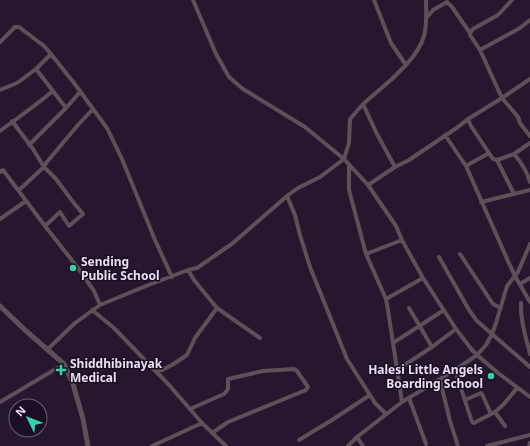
<svg xmlns="http://www.w3.org/2000/svg" width="530" height="446" viewBox="0 0 530 446" font-family="'Noto Sans',sans-serif">
<style>
.lines{fill:none;stroke-linecap:round;stroke-linejoin:round}
.minor{stroke:#5d5058;stroke-width:4}
.tertiary{stroke:#5d5058;stroke-width:5}
.poi-dot{fill:#34d4a8;stroke:#1c0e25;stroke-width:1.5}
.labels{text-anchor:middle;dominant-baseline:central;stroke-width:3;stroke-linejoin:round;paint-order:stroke}
.poi-label{font-size:12px;font-weight:bold;fill:#e8dfef;stroke:#1c0e25;text-anchor:start}
</style>
<rect width="100%" height="100%" fill="#26172f"/>
<g class="lines">
<path class="minor" d="M193,0l23,54 13,23 14,12 62,38 39,32 24,26 28,41 6,14 21,38 33,51 16,21 5,5 9,-10 6,-11 4,-11 11,-37 11,-14 12,-28
M427,17l6,-7 14,-8 5,5 18,26
M0,42l15,-15h4l25,19 7,8 23,29 33,45 15,31 33,81 17,37
M480,50l40,-22 10,-8
M406,65c21,-23 21,-35 20,-65
M36,69l15,-15 1,2
M530,79l-28,19 16,19 2,6 10,13
M0,90l17,-7 19,-14 30,39
M363,104l14,30 18,33
M468,119l3,7 22,33 4,1 17,-6c7,8 13,18 16,28
M12,121l21,28 11,18 12,12 17,23 10,12 -14,12 -9,-14 -15,14
M0,131c18,-13 36,-26 53,-40
M445,135l21,31 42,95 7,15 15,26
M29,145l37,-37 14,-16
M514,154l16,-11
M497,160l17,34
M349,164v26l17,64 20,45 2,11 14,92
M466,166l23,-13
M0,172l3,-2 42,56 33,42 16,23 6,14
M368,185l27,-18 14,-7 49,-33 10,-8 34,-21 -22,-48 -10,-15v-2l3,-4 25,-14 14,-15
M19,190l25,-23 2,-4 32,-38 15,-16
M287,196l8,19 5,20 10,32 37,92 28,44 11,11
M481,202l49,-12
M0,219l26,-18
M366,254l36,-14
M460,254l33,50 8,4
M439,257l30,53 8,11 53,46
M188,270l6,10 23,28 43,30
M520,284l10,-6
M386,299l37,-21
M521,303c-1,17 5,35 9,51
M409,308l23,39
M92,310l22,18 56,58 32,37 24,23
M393,343l51,-33
M48,349l27,-26 25,-18 46,-19 42,-16 9,-2 36,-25 54,-47 11,-8 22,-11 24,-18 5,-16 1,-24 13,-15 29,-25 14,-14 -15,-22 -17,-43
M397,370l35,-23 24,-18
M455,370l17,52 2,1 21,-11 9,-8 13,-16
M156,371l6,-1 10,-5 15,-10 8,-17 22,-30
M440,380l10,41 8,25
M409,398l17,46
M465,400l16,-7 1,1 9,20
M0,402l64,-38
M190,409l34,-15 4,-5v-10l35,-8 31,-2 3,2 11,16 -2,3 -78,32 -16,11
M495,412l10,14
M357,437l6,9
M299,440l33,-20 38,-25
M152,446l50,-23
M348,446l9,-9 45,-35 53,-32 22,-15 21,18 32,24
M487,446l43,-11
M529,446l1,-3"/>
<path class="tertiary" d="M0,306l25,24 39,34 9,20 10,35 5,27"/>
</g>
<g class="poi-dot">
<circle cx="73" cy="268" r="4"/>
<path d="M59 364h4v4h4v4h-4v4h-4v-4h-4v-4h4z"/>
<circle cx="491" cy="376" r="4"/>
</g>
<g class="labels">
<g class="poi-label">
<text x="81" y="261">Sending<tspan x="81" dy="14">Public School</tspan></text>
<text x="70" y="363">Shiddhibinayak<tspan x="70" dy="14">Medical</tspan></text>
<text x="483" y="369" text-anchor="end">Halesi Little Angels<tspan x="483" dy="14">Boarding School</tspan></text>
</g>
</g>
<g transform="translate(28 418) rotate(313)"><circle r="19" fill="#1c0e25" stroke="#6e6276"/>
<path d="M0-3L7 15L0 10L-7 15Z" fill="#34d4a8"/>
<text y="-6" font-size="11" font-weight="bold" text-anchor="middle" fill="#e8dfef">N</text>
</g>
</svg>
